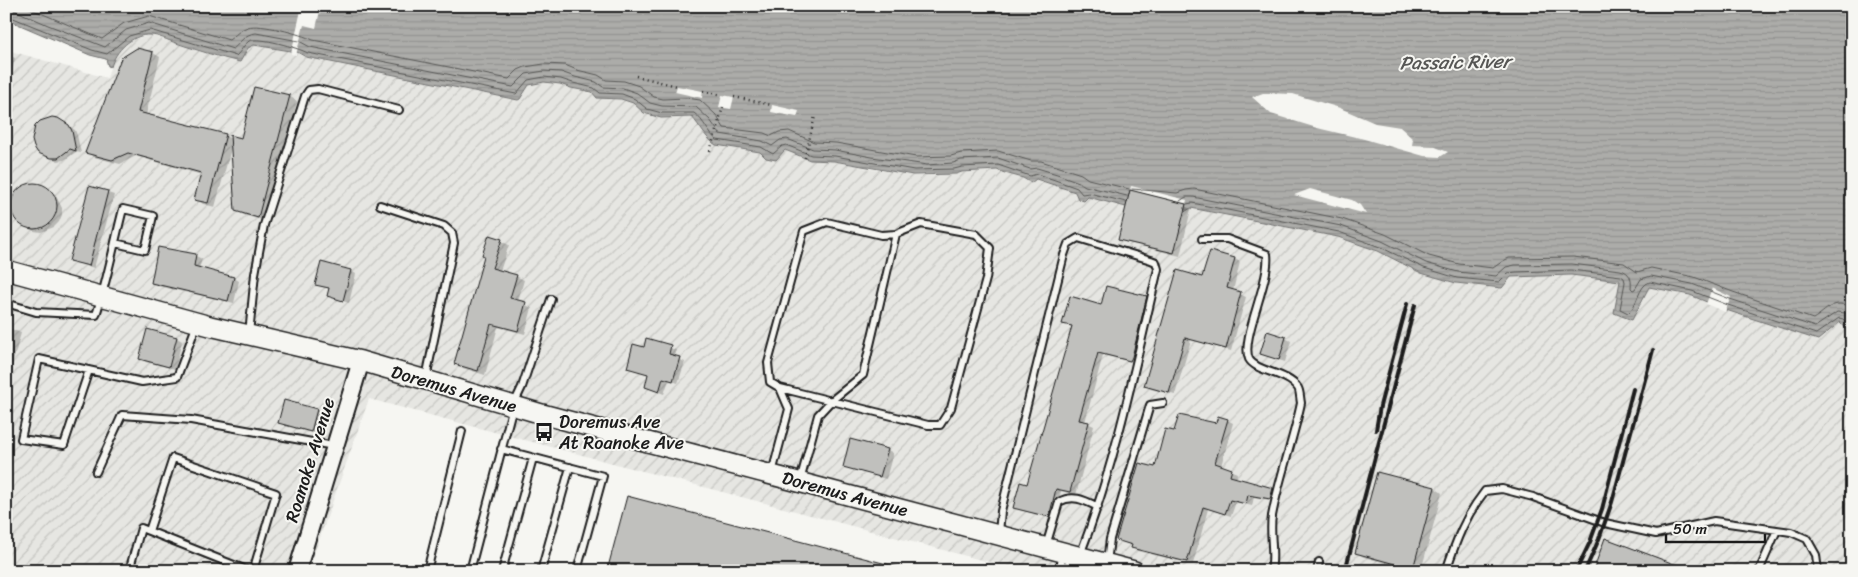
<svg xmlns="http://www.w3.org/2000/svg" width="1858" height="577" viewBox="0 0 1858 577" font-family="Sriracha,sans-serif">
<style>
.industrial{fill:url(#industrial-furrows)}
.water{fill:url(#water-rules);stroke:#727271}
.pier{fill:#f6f6f2}
.shadow{fill:#0003}
.lines{fill:none;stroke-linecap:round;stroke-linejoin:round}
.shore{stroke:#565654;stroke-width:1}
.building{fill:#c0c0bd;stroke:#1c1c1c}
.service-casing{stroke:#1c1c1c;stroke-width:10}
.tertiary-casing{stroke:#1c1c1c;stroke-width:20}
.secondary-casing{stroke:#1c1c1c;stroke-width:22}
.path{stroke:#1c1c1c;stroke-width:2.5;stroke-dasharray:1 4;stroke-linecap:butt}
.service{stroke:#f6f6f2;stroke-width:6}
.tertiary{stroke:#f6f6f2;stroke-width:16}
.secondary{stroke:#f6f6f2;stroke-width:19}
.rail{stroke:#1c1c1c;stroke-width:4}
.labels{text-anchor:middle;dominant-baseline:central;stroke-width:4;stroke-linejoin:round;paint-order:stroke}
.street-label{font-size:18px;fill:#1c1c1c;stroke:#f6f6f2}
.poi-label{font-size:18px;fill:#1c1c1c;stroke:#f6f6f2;text-anchor:start}
.water-label{font-size:19px;font-style:italic;fill:#565654;stroke:#f6f6f2}
</style>
<defs>
<pattern id="industrial-furrows" width="10" height="10" patternUnits="userSpaceOnUse" patternTransform="scale(1.25)"><rect width="10" height="10" fill="#e6e6e2"/><path d="M-1 1l2-2M0 10L10 0M9 11l2-2" fill="none" stroke="#c5c5c1"/></pattern>
<pattern id="water-rules" width="6" height="5" patternUnits="userSpaceOnUse" patternTransform="scale(1.25)"><rect width="6" height="5" fill="#acaca9"/><path d="M0 2.5h6" fill="none" stroke="#939391"/></pattern>
</defs>
<rect width="100%" height="100%" fill="#f6f6f2"/>
<filter id="ink" filterUnits="userSpaceOnUse"><feTurbulence type="fractalNoise" baseFrequency=".02" numOctaves="2"/><feDisplacementMap in="SourceGraphic" scale="10" xChannelSelector="R" yChannelSelector="G"/><feConvolveMatrix kernelMatrix="1 2 1 2 8 2 1 2 1" color-interpolation-filters="sRGB"/></filter>
<g filter="url(#ink)">
<path class="industrial" d="M150,35l70,23 20,4 8,-14 6,-3 37,6 15,6 212,43 2,-1 9,-14 15,-3 16,2 50,15h11l12,4 11,10 48,4 10,11 8,13 18,6 32,5 6,6 19,-8 25,10 24,1 36,8 57,7 70,-6 8,3 18,5 7,5 5,-4 53,18 38,10 65,1 71,15 76,14 40,14 43,22 35,10 46,5 9,-11 60,-2 49,6 18,29 11,-23 41,8 36,15 114,12 12,13v236h-829l-654,-172 -61,172h-302v-533l3,1 -2,11 100,28 6,-21 5,-6 14,-11z"/>
<path class="water" d="M6,6h1846v329l-12,-13 -22,18 -92,-30 -36,-15 -41,-8 -17,33 -18,-7 6,-32 -49,-6 -60,2 -9,11 -46,-5 -35,-10 -43,-22 -40,-14 -147,-29 -8,5 -57,-6 -38,-10 -4,4 -6,-2 -3,-7 -39,-13 -5,4 -8,-5 -18,-5 -8,-3 -35,2 -6,2 -43,1 -79,-14 -24,-1 -25,-10 -9,10 -10,-2 -6,-6 -44,-7c-10,-6 -16,-19 -24,-28l-31,1 -17,-5 -11,-10 -12,-4 -24,-1 -5,-6 -21,-4 -11,-4 -16,-2 -15,3 -9,14 -2,1 -212,-43 -9,-5 -43,-7 -6,3 -8,14c-22,-5 -43,-12 -64,-19 -7,-2 -18,-8 -26,-8 -18,-1 -35,16 -39,32l-3,-1 -2,-7 -16,-4 -84,-36z"/>
<path class="pier" d="M302,6l18,5 -4,17 -12,-3 -8,30 -5,-1z
M677,86l26,5 -1,7 -27,-6z
M1263,93l30,1 47,14 35,15 25,4 13,12 -1,6 21,1 15,6 -8,5 -16,-1 -60,-17 -47,-11 -46,-14 -19,-17z
M722,95l12,2 -3,12 -12,-2z
M772,105l27,6 -2,6 -26,-5z
M1131,186l56,14 -1,4 -56,-14z
M1310,189l42,11 8,5 6,9 -72,-19z
M1712,288l19,9 -6,15 -19,-8z"/>
<path class="shadow" d="M153,53l7,4 -14,58 79,21 7,3 10,1 47,-44 8,5 -31,120 -22,-6 -7,-4 -5,-66 -17,62 -12,-3 -7,-5 6,-24 -66,-19 -16,8 -26,-7 -8,-5z
M6,54l9,4 -5,23 -4,-1z
M6,99l5,4 1,8 -6,5z
M64,123l11,7 2,5 4,18 -5,-1 -12,8 -6,1 -13,-6z
M35,185l7,2 13,7 7,14v7l-3,7 -5,5 -13,5 -7,-1 -17,-12 -4,-12 3,-13 5,-5 7,-3z
M90,187l24,8 -20,73 -23,-7z
M1185,206l6,3 -11,47 -55,-14 -5,-3z
M490,236l19,9 -9,26 16,5 8,4 -6,21 14,7 -7,26 -27,-7 -13,48 -22,-7 -8,-4z
M159,248l37,8 6,3 -3,10 35,9 5,3 -5,22 -76,-17 -6,-3z
M1235,259l5,3 -7,29 13,6 -15,54 -40,-11 -16,55 -24,-6 -5,-4z
M322,264l29,7 5,3 -7,29 -21,-7 2,-7 -13,-5z
M1146,297l6,4 -16,62 -33,-8 -18,67 9,4 -18,69 -15,-4 -7,28 -34,-9 -5,-3 13,-22 45,-158 -10,-4 39,-16z
M6,327l15,6 -14,50h-1z
M177,338l5,3 -7,28 -29,-7 -5,-3z
M1285,338l6,3 -6,21 -24,-8z
M647,340l29,10 -2,7 11,5 -7,21 -9,-3 -5,14 -18,-7 3,-12 -21,-8 17,-19z
M285,401l32,9 6,3 -6,21 -32,-8 -6,-4z
M1227,420l6,3 -12,43 16,7 -1,6 37,10 5,3 -2,9 -22,-4 -2,9 -16,-4 -5,14 -23,-7 -15,55 -55,-13 -6,-4 1,-1 -16,-6 58,-107 42,-8z
M888,450l5,3 -7,26 -36,-10 -5,-3z
M1378,473l57,15 7,5 -21,78h-6l-51,-14 -7,-4z"/>
<g class="lines">
<path class="shore" d="M24,6l78,33 22,-16 25,-7 80,24c6,-4 11,-11 19,-13 12,-4 53,7 65,13l196,39 9,-9 7,-3 19,-3 21,1 12,5 21,5 8,5 18,1 15,5 15,11 9,2 23,-1 14,2 16,15 8,13 40,5 7,3 8,-4 10,-1 25,11 22,1 80,14 35,-1 10,-3 37,-2 33,10h10l40,13 7,5 41,10
M6,8l6,1 36,16 57,22 21,-17 23,-7 84,26c8,-6 10,-15 23,-16l43,8 11,6 203,40 13,-13 18,-3 17,1 14,5 21,5 7,5 20,1 14,5 13,10 12,3 34,1 14,13 10,14 42,7 10,5 8,-6 7,-1 26,10 22,1 37,7 55,8 26,-2 8,-3 37,-2 32,11 7,-1 20,6 22,8 6,4 42,10
M6,15l86,35 15,4 22,-18 21,-6 86,26c5,-4 7,-11 13,-15 10,-5 49,7 59,12l208,41 12,-14 16,-3 17,2 12,4 21,5 6,5 22,1 13,5 12,10 15,4h32c10,7 15,22 23,27l44,7 12,7 9,-8 4,-1 25,10 24,1 79,14 40,-1 8,-2 36,-2 32,11 7,-2 18,6 22,8 5,6 7,-1 37,9
M1132,189l45,4 9,-3 8,-1 148,30 43,15 44,22 30,8 34,4 10,-7 6,-3 64,-1 51,6 13,9 14,-4 43,9 39,15 80,27c14,-8 20,-22 39,-11
M1180,201l6,-4h7l148,29 41,15 44,22 32,9 38,4 10,-9 9,-2 57,-1 48,6c10,2 12,9 11,18l2,2 2,-1 6,-10 10,-3 41,8 38,15 85,28 22,-15 8,1 7,5
M1187,204l5,-1 147,29 41,15 44,21 33,10 42,4 9,-9 8,-1 55,-2 50,6 3,2 1,4 -5,27 8,4c10,-7 10,-28 22,-31l42,9 36,14 88,29 23,-16 4,1 9,9"/>
</g>
<path class="building" d="M137,48l16,4 -15,60 88,22 -18,69 -14,-3 7,-27 -73,-20 -16,7 -27,-7 36,-95z
M254,87l36,8 -32,123 -23,-7 -5,-76 11,3z
M52,117l6,1 11,7 3,6 4,20 -6,-2 -12,9h-7l-13,-5 -4,-6 -2,-7 3,-14 5,-5z
M11 206a23 23 0 1 1 46 0a23 23 0 1 1-46 0Z
M89,186l19,5 -19,75 -20,-5z
M1130,190l56,14 -12,49 -56,-13z
M489,235l13,4 -10,29 25,7 -7,23 16,4 -8,29 -27,-7 -13,47 -24,-7 30,-108 -2,-1z
M158,247l38,7 -2,12 40,11 -6,24 -77,-18z
M1210,251l25,7 -8,30 14,4 -15,57 -41,-11 -16,55 -25,-7 33,-116 25,7z
M321,262l30,8 -8,31 -16,-5 2,-8 -14,-3z
M1106,286l41,10 -15,61 -2,4 -32,-8 -19,67 10,2 -19,70 -14,-3 -7,28 -36,-9 7,-26 7,2 45,-158 -10,-2 8,-28 31,9z
M147,329l30,8 -8,30 -30,-8z
M1267,331l19,6 -7,23 -19,-6z
M646,338l25,7 -2,9 11,3 -7,24 -10,-3 -4,14 -14,-5 3,-13 -21,-6 6,-24 11,3z
M284,400l33,9 -6,23 -33,-9z
M1179,415l37,8 2,-7 10,3 -13,44 17,6 -2,7 43,12 -3,11 -22,-4 -2,9 -16,-4 -5,14 -22,-7 -16,55 -56,-14 1,-3 -16,-5 23,-77 16,4 10,-38 9,2z
M850,439l38,10 -8,28 -37,-10z
M1377,472l58,15 -22,82 -58,-16z
M627,496l271,71v4h-291z
M1605,538l85,32v1h-97z"/>
<g class="lines">
<g class="service-casing">
<path id="service" d="M380,205l64,21 8,7 2,10 -28,135
M827,222l54,13 15,-1 25,-10 55,10 14,14 -4,31 -35,129 -11,17h-12l-148,-37 -10,-6 -2,-19 36,-132z
M1202,239h25l40,15c4,27 -27,85 -18,105 7,13 38,13 49,29 2,3 2,10 3,15 -8,38 -22,75 -29,113 -3,18 3,37 -1,55
M6,303l30,9 60,3c11,-34 18,-71 27,-106l30,7 -8,34 -30,-7
M249,334l6,-60 9,-49 41,-129 4,-6 9,-1 81,21
M89,370l-25,75 -43,-6 18,-80 103,23 35,-5 20,-53
M501,449l102,27 -26,95
M96,472l26,-57 69,5 143,26
M772,473l17,-64 -9,-21
M800,481l18,-66 13,-14 32,-26 33,-141
M149,531l24,-73 103,35 -23,78
M999,533l2,-22 63,-256 4,-11 10,-6 73,22 5,2 2,7c-23,97 -42,193 -78,286
M1046,546l13,-44c14,-8 25,-2 39,5
M1107,562l3,-23 40,-134 13,-2
M129,571l12,-43 108,43
M427,571l35,-140
M470,571l43,-165 9,-19 29,-88
M502,571l31,-113
M541,571l29,-104
M1059,571l4,-16
M1317,571l2,-9
M1446,571c10,-30 19,-55 39,-80l17,-2 31,8 72,26 51,11 58,-13 77,11 16,7 9,16 2,16
M1759,571l18,-41"/>
</g>
<g class="tertiary-casing">
<path id="tertiary" d="M297,571l64,-210"/>
</g>
<g class="secondary-casing">
<path id="secondary" d="M6,270l204,56 151,35 181,53 592,157"/>
</g>
<path class="path" d="M636,76l41,10
M703,91l19,4
M734,97l38,8
M710,151l13,-44
M805,158l10,-42"/>
<use href="#service" class="service"/>
<use href="#tertiary" class="tertiary"/>
<use href="#secondary" class="secondary"/>
<path class="rail" d="M1376,430l4,-24 27,-102
M1345,571l70,-266
M1576,571l14,-29 12,-33 31,-120
M1585,571l14,-32 13,-37 41,-152"/>
</g>
</g>
<defs>
<g id="bus-bare" transform="scale(1.5)"><path d="M-5-6H5V4H4V6H2V4H-2V6H-4V4H-5ZM-3.5-4V0h7V-4ZM-3.5 1.2v1.5H-2V1.2ZM2 1.2v1.5H3.5V1.2Z" fill="#1c1c1c" stroke="#f6f6f2" stroke-width="2.5" paint-order="stroke"/></g>
</defs>
<g fill-rule="evenodd">
<use href="#bus-bare" x="544" y="432"/>
</g>
<g class="labels">
<g class="street-label">
<text transform="translate(454 389) rotate(16)">Doremus Avenue</text>
<text transform="translate(310 460) rotate(-73)">Roanoke Avenue</text>
<text transform="translate(845 494) rotate(15)">Doremus Avenue</text>
</g>
<g class="poi-label">
<text x="559" y="422">Doremus Ave<tspan x="559" dy="21">At Roanoke Ave</tspan></text>
</g>
<g class="water-label">
<text transform="translate(1455 62) rotate(-1)">Passaic River</text>
</g>
</g>
<rect width="1858" height="577" fill="none" stroke="#f6f6f2" stroke-width="25"/>
<rect x="12" y="12" width="1833" height="552" fill="none" stroke="#1c1c1c" stroke-width="2" filter="url(#ink)"/>
<path d="M1666 534v8h99v-8" fill="none" stroke="#1c1c1c" stroke-width="2.5"/>
<text x="1673" y="534" font-size="15" fill="#1c1c1c" stroke="#f6f6f2" stroke-width="4" paint-order="stroke">50 m</text>
</svg>
